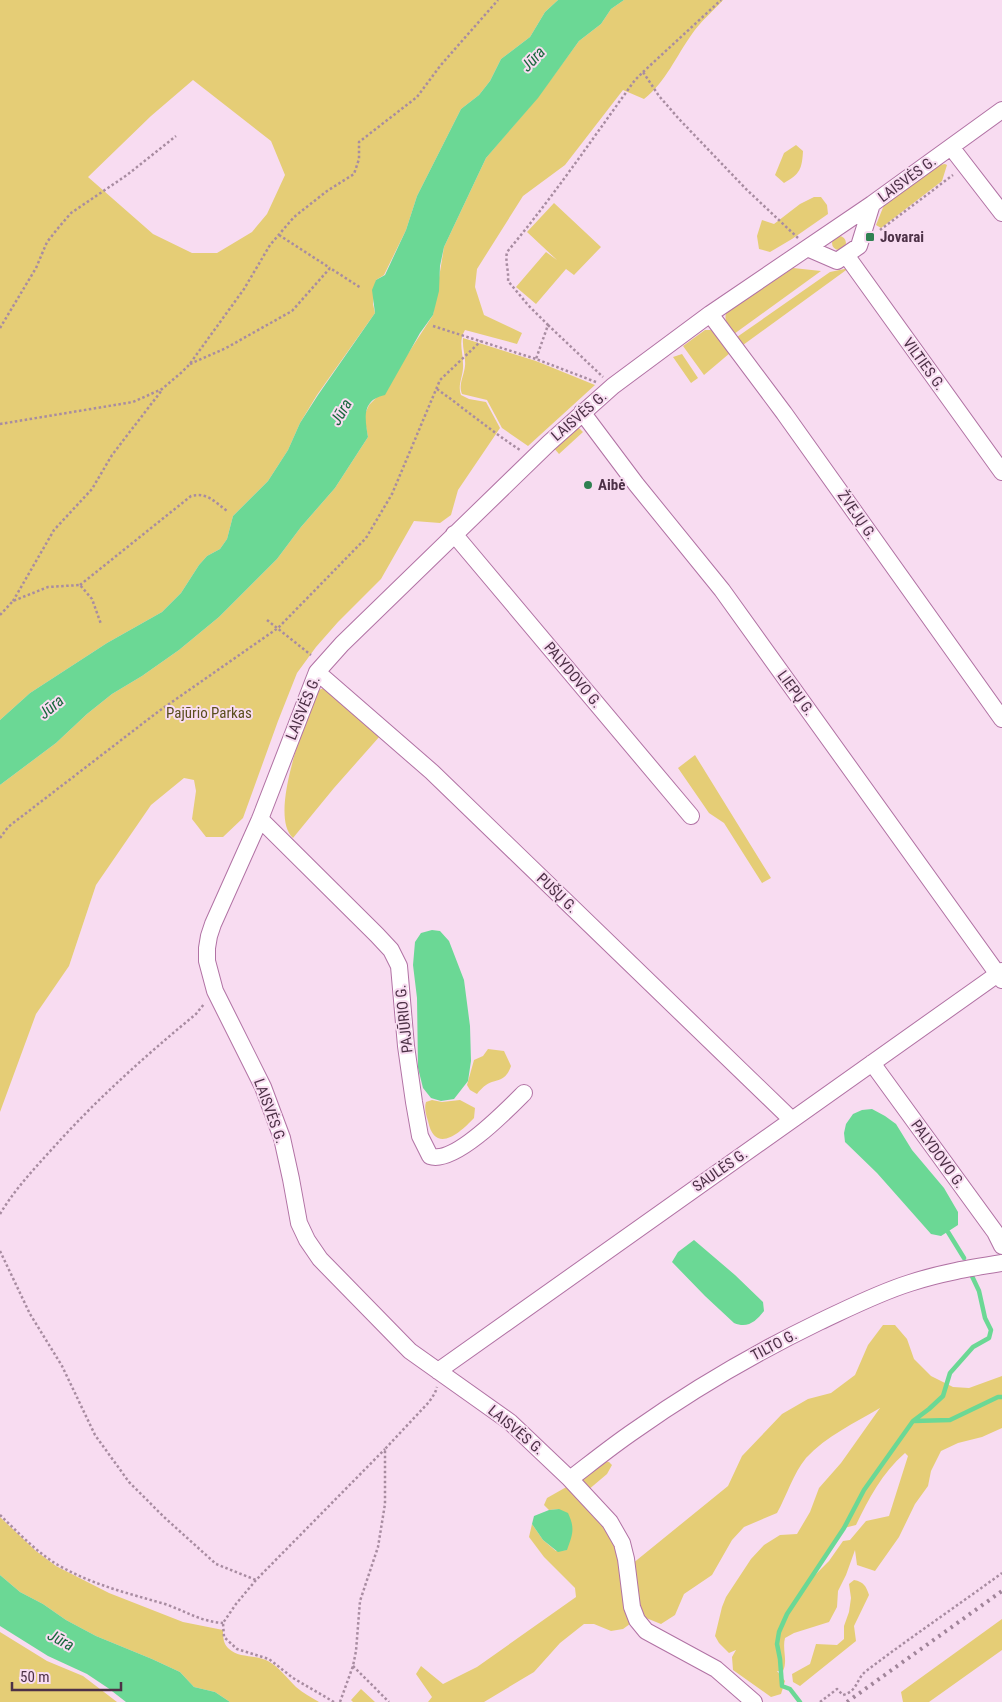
<svg xmlns="http://www.w3.org/2000/svg" width="1002" height="1702" viewBox="0 0 1002 1702" font-family="'Roboto Condensed',sans-serif">
<style>
.green{fill:#e5cd76;fill-rule:evenodd}
.water{fill:#6bd895}
.lines{fill:none;stroke-linecap:round;stroke-linejoin:round}
.stream{stroke:#6bd895;stroke-width:4.5}
.minor-casing{stroke:#b172a4;stroke-width:18}
.path{stroke:#a88ca1;stroke-width:2.5;stroke-dasharray:2.5 2.5;stroke-linecap:butt}
.minor{stroke:#fff;stroke-width:16}
.rail{stroke:#a08499;stroke-width:4;stroke-dasharray:2.5 5;stroke-linecap:butt}
.poi-dot{fill:#2f8051;stroke:#f8dcf1;stroke-width:2}
.labels{text-anchor:middle;dominant-baseline:central;stroke-width:4;stroke-linejoin:round;paint-order:stroke}
.street-label{font-size:15px;fill:#4d3147;stroke:#f8dcf1}
.poi-label{font-size:15px;font-weight:bold;fill:#4d3147;stroke:#f8dcf1;text-anchor:start}
.park-label{font-size:15px;fill:#5a4e1e;stroke:#f8dcf1}
.water-label{font-size:16px;font-style:italic;fill:#19673d;stroke:#f8dcf1}
</style>
<rect width="100%" height="100%" fill="#f8dcf1"/>
<path class="green" d="M0,0h558l-13,12 -15,25 -29,22 -11,22 -11,14 -18,14 -44,87 -11,34 -22,45 -8,5 -3,24 2,9 -58,82 -17,28 -12,27 -20,31 -35,35 -6,23 -7,10 -13,7 -8,9 -18,28 -19,19 -55,31 -77,50 -30,27zM193,80l78,61 14,34 -18,39 -15,18 -35,21h-25l-39,-19 -65,-57 63,-61z
M624,0h99c-10,11 -23,22 -31,34 -16,22 -26,48 -48,65l-21,-9 -58,75 -42,31 -46,73 -2,18 9,28 38,18 -5,11 -52,-14c-7,12 -2,21 -2,34 1,11 -6,21 -2,31l8,4 17,3 14,26 -42,62 -7,25 -11,8 -26,-2 -33,58 -43,43 -22,25 -19,26 -19,48 -35,97 -20,19h-17l-14,-18 4,-28 -2,-11 -10,-2 -33,27 -55,80 -27,81 -33,48 -36,98v-327l56,-42 31,-29 25,-20 30,-18 37,-26 40,-33 58,-58 24,-32 34,-39 33,-51 -4,-21 5,-11 8,-8 32,-45 24,-37 11,-68 42,-89 52,-61 41,-56 22,-17 10,-15z
M796,145l7,6c-1,18 -3,23 -19,32l-9,-8 9,-22z
M945,164l2,1 -5,16 -61,47 -5,-3 8,-20 56,-40z
M814,197h7l6,8 1,9 -36,25 -22,13 -11,-3 -2,-13 5,-16 12,4 26,-20z
M554,203l47,44 -27,28 -8,-6 -30,35 -20,-17 30,-35 11,8 -30,-28z
M832 243a7 7 0 1 1 14 0a7 7 0 1 1-14 0Z
M793,268l28,3 -87,63c-6,-7 -10,-12 -8,-21z
M849,268l-106,77 -6,-8 93,-65z
M705,330h8l17,23 -26,22 -21,-29z
M463,338l73,23 59,24 -67,61 -26,-18 -15,-28 -25,-6c-4,-9 2,-18 3,-28 1,-9 -3,-18 -2,-28z
M682,354l16,24 -7,5 -18,-26z
M577,426l6,6 -24,22 -6,-7z
M324,688l56,48 -46,52 -41,50c-25,-23 12,-115 22,-142l4,-6z
M695,755l76,123 -9,5 -38,-60 -15,-10 -31,-45z
M488,1049l16,2 7,15c-6,17 -13,12 -25,19 -3,2 -7,6 -9,9l-7,-4 -3,-5 7,-25 9,-4z
M432,1100l10,2 18,-2 15,8 -1,10c-14,15 -39,37 -46,3 -2,-6 -4,-13 -2,-19z
M883,1325h12l12,14 7,20 17,17 22,11 16,1 33,-12v52l-20,9 -24,6 -17,8 -10,20 -3,15 -13,18 -16,33 -24,34 -18,-6 -2,-15 -9,25 -8,16 -1,16 -8,15 -35,11 -9,5c-3,11 3,23 -2,33h-6l8,10 -4,13 -10,3 -38,-27 -1,-13 4,-7 -7,3 -10,-10 -4,-7 7,-29 4,-10 25,-38 13,-14 16,-10 17,-1 13,-22 9,-24 22,-25 39,-55c-25,15 -54,28 -74,50 -13,16 -19,37 -29,55l-33,14 -12,13 -20,35 -28,19 -9,21 -14,9 -20,-8 -18,13 -12,2 -17,-7h-10l-24,19 -26,29 -50,30h-56l4,-5 -16,-23 5,-8 22,18 34,-17 99,-70 -1,-9 -31,-31 -15,-20 3,-13 11,16 13,11 11,-1 -8,-41 -10,1 -5,-5 3,-7 30,-17 27,-20 5,1 3,3 -5,9 -26,22 51,68 96,-78 14,-30 40,-42 26,-15 23,-6 24,-18 13,-30zM905,1453l3,3 -19,60 -23,5 -16,19 -7,1 -14,20 -20,20 35,-53 12,-3c13,-27 26,-52 49,-72z
M0,1517l36,34 20,15 53,27 74,29 40,8c0,6 0,13 5,18 11,11 27,6 40,13 11,6 19,17 28,26 7,6 15,10 23,15h-89l-15,-10 -21,-5 -14,-15 -28,-13 -56,-23 -30,-16 -23,-16 -23,-12 -20,-17z
M854,1580c10,2 12,6 15,15l-15,31 2,15 -56,45 -7,-4 -1,-8 18,-10 6,-20 21,1 7,-6v-13l5,-14 2,-14 -2,-14z
M1002,1619v31l-73,52h-26l-2,-10z
M0,1632l47,29 36,15 34,26h-117z
M361,1689l14,13h-22l-2,-2z"/>
<path class="water" d="M558,0h66l-13,9 -10,15 -22,17 -41,57 -52,60 -42,89 -4,19 -1,25 -6,24 -13,18 -35,62c-24,5 -20,24 -17,42l-33,51 -34,39 -24,32 -58,58 -40,33 -37,26 -30,18 -25,20 -31,29 -56,42v-65l30,-27 77,-50 55,-31 19,-19 18,-28 8,-9 13,-7 7,-10 6,-23 35,-35 20,-31 12,-27 18,-28 57,-82 -3,-23 4,-10 9,-5 21,-45 11,-34 44,-87 18,-14 11,-14 11,-22 29,-22 15,-25z
M432,930l8,1 9,10 15,39 6,46 1,35 -3,20 -14,18 -13,2 -10,-3 -8,-10 -5,-20 -1,-70 -4,-33 2,-23 6,-9z
M872,1109l13,7 11,8 16,26 32,38 14,24v13l-17,11 -10,-2 -54,-61 -32,-31 -1,-9 2,-9 7,-10 9,-4z
M694,1240l41,35 28,27 1,9c-8,10 -16,18 -30,12l-29,-27 -33,-34 6,-10z
M559,1509l9,4c7,15 5,21 -1,37l-9,2 -15,-12 -11,-16 2,-8 15,-6z
M0,1575l20,17 23,12 23,16 30,16 56,23 28,13 14,15 21,5 15,10h-104l-18,-14 -21,-14 -39,-18 -48,-30z"/>
<g class="lines">
<path class="stream" d="M948,1232l16,26
M914,1421l36,-1 48,-23h4
M800,1702l-10,-13 -8,-3 -2,-27 -3,-15 2,-12 8,-18 57,-86 20,-38 49,-69 16,-12 14,-13 7,-23 23,-26 16,-9 2,-8 -6,-12 -6,-27 -8,-17"/>
<g class="minor-casing">
<path id="minor" d="M951,147l51,66
M807,248l30,13 22,-15 13,-42
M846,255l156,217
M710,314l74,99 218,306
M582,412l54,72 86,106 280,390
M454,534l237,282
M317,672l115,100 359,347
M260,819l117,116 14,15 8,16 7,80 8,56 6,34 10,20c24,9 78,-47 94,-63
M872,1063l123,169 7,14
M438,1371l564,-400
M570,1479c21,-16 42,-33 64,-48 58,-41 121,-78 185,-109 30,-14 59,-29 91,-39 30,-10 61,-15 92,-20
M754,1702l-38,-33 -70,-38 -9,-11 -5,-13 -6,-48 -4,-16 -12,-21 -40,-43 -60,-57 -100,-71 -90,-92 -13,-19 -8,-17 -8,-44 -9,-41 -19,-51 -48,-96 -8,-30v-13l2,-12 4,-12 47,-105 57,-147 25,-28 207,-201 64,-57 97,-72 162,-110 130,-94"/>
</g>
<path class="path" d="M643,72l78,-72
M880,230l73,-55
M279,235l51,33
M548,325l55,52
M433,326l103,33
M0,328l36,-60 11,-26 12,-15 12,-14 56,-38 49,-39
M190,364l36,-16 66,-37 38,-43 31,20
M596,382l-60,-23 12,-34 -20,-20 -20,-24c1,-10 -3,-19 -1,-29 46,-55 86,-114 128,-172l8,-8 16,24 20,23 67,70 52,49
M437,389c28,20 54,42 83,61
M0,424l133,-22 29,-13 20,-17 7,-7 55,-76 26,-44 24,-28 33,-26 27,-17 5,-15v-17l58,-45 23,-31 58,-66
M80,585l111,-89c16,-4 24,6 36,15
M13,601l41,-71 38,-41 20,-34 50,-65
M0,615l13,-14 35,-14 32,-2 12,14 9,25
M267,620l44,35
M0,838l8,-11 151,-116 119,-83 88,-90 26,-44 48,-114 41,-39
M0,1214c15,-25 34,-45 53,-66 44,-49 92,-92 143,-134l8,-10
M0,1251l30,63 32,52 33,69 34,47 35,35 52,47 40,16
M0,1515c18,17 36,37 58,50 35,20 69,28 107,39 20,7 37,18 58,19
M353,1666l36,36
M334,1702l-41,-24 -24,-19 -32,-10 -13,-12 -1,-14 13,-19 20,-24 129,-131
M340,1702l13,-36 3,-15 4,-50 18,-54 7,-43v-55l44,-47 6,-9 2,-6
M820,1702l17,-13 6,6c15,-4 13,-16 23,-24 45,-34 91,-65 136,-98"/>
<use href="#minor" class="minor"/>
<path class="rail" d="M847,1702l155,-111"/>
</g>
<g class="poi-dot">
<rect x="865" y="232" width="10" height="10" rx="2.5"/>
<circle cx="588" cy="485" r="5"/>
</g>
<g class="labels">
<g class="street-label">
<text transform="translate(907 179) rotate(-36)">LAISVĖS G.</text>
<text transform="translate(924 364) rotate(54)">VILTIES G.</text>
<text transform="translate(579 416) rotate(-41)">LAISVĖS G.</text>
<text transform="translate(857 515) rotate(55)">ŽVEJŲ G.</text>
<text transform="translate(573 675) rotate(50)">PALYDOVO G.</text>
<text transform="translate(796 693) rotate(54)">LIEPŲ G.</text>
<text transform="translate(303 708) rotate(-68)">LAISVĖS G.</text>
<text transform="translate(557 893) rotate(44)">PUŠŲ G.</text>
<text transform="translate(404 1019) rotate(-96)">PAJŪRIO G.</text>
<text transform="translate(270 1111) rotate(70)">LAISVĖS G.</text>
<text transform="translate(938 1154) rotate(54)">PALYDOVO G.</text>
<text transform="translate(720 1170) rotate(-35)">SAULĖS G.</text>
<text transform="translate(774 1345) rotate(-28)">TILTO G.</text>
<text transform="translate(516 1430) rotate(40)">LAISVĖS G.</text>
</g>
<g class="poi-label">
<text x="880" y="237">Jovarai</text>
<text x="598" y="485">Aibė</text>
</g>
<g class="park-label">
<text x="209" y="713">Pajūrio Parkas</text>
</g>
<g class="water-label">
<text transform="translate(533 59) rotate(-47)">Jūra</text>
<text transform="translate(341 412) rotate(-60)">Jūra</text>
<text transform="translate(51 707) rotate(-40)">Jūra</text>
<text transform="translate(61 1640) rotate(28)">Jūra</text>
</g>
</g>
<path d="M12 1682v8h109v-8" fill="none" stroke="#4d3147" stroke-width="2.5"/>
<text x="20" y="1682" font-size="15" fill="#4d3147" stroke="#f8dcf1" stroke-width="4" paint-order="stroke">50 m</text>
</svg>
